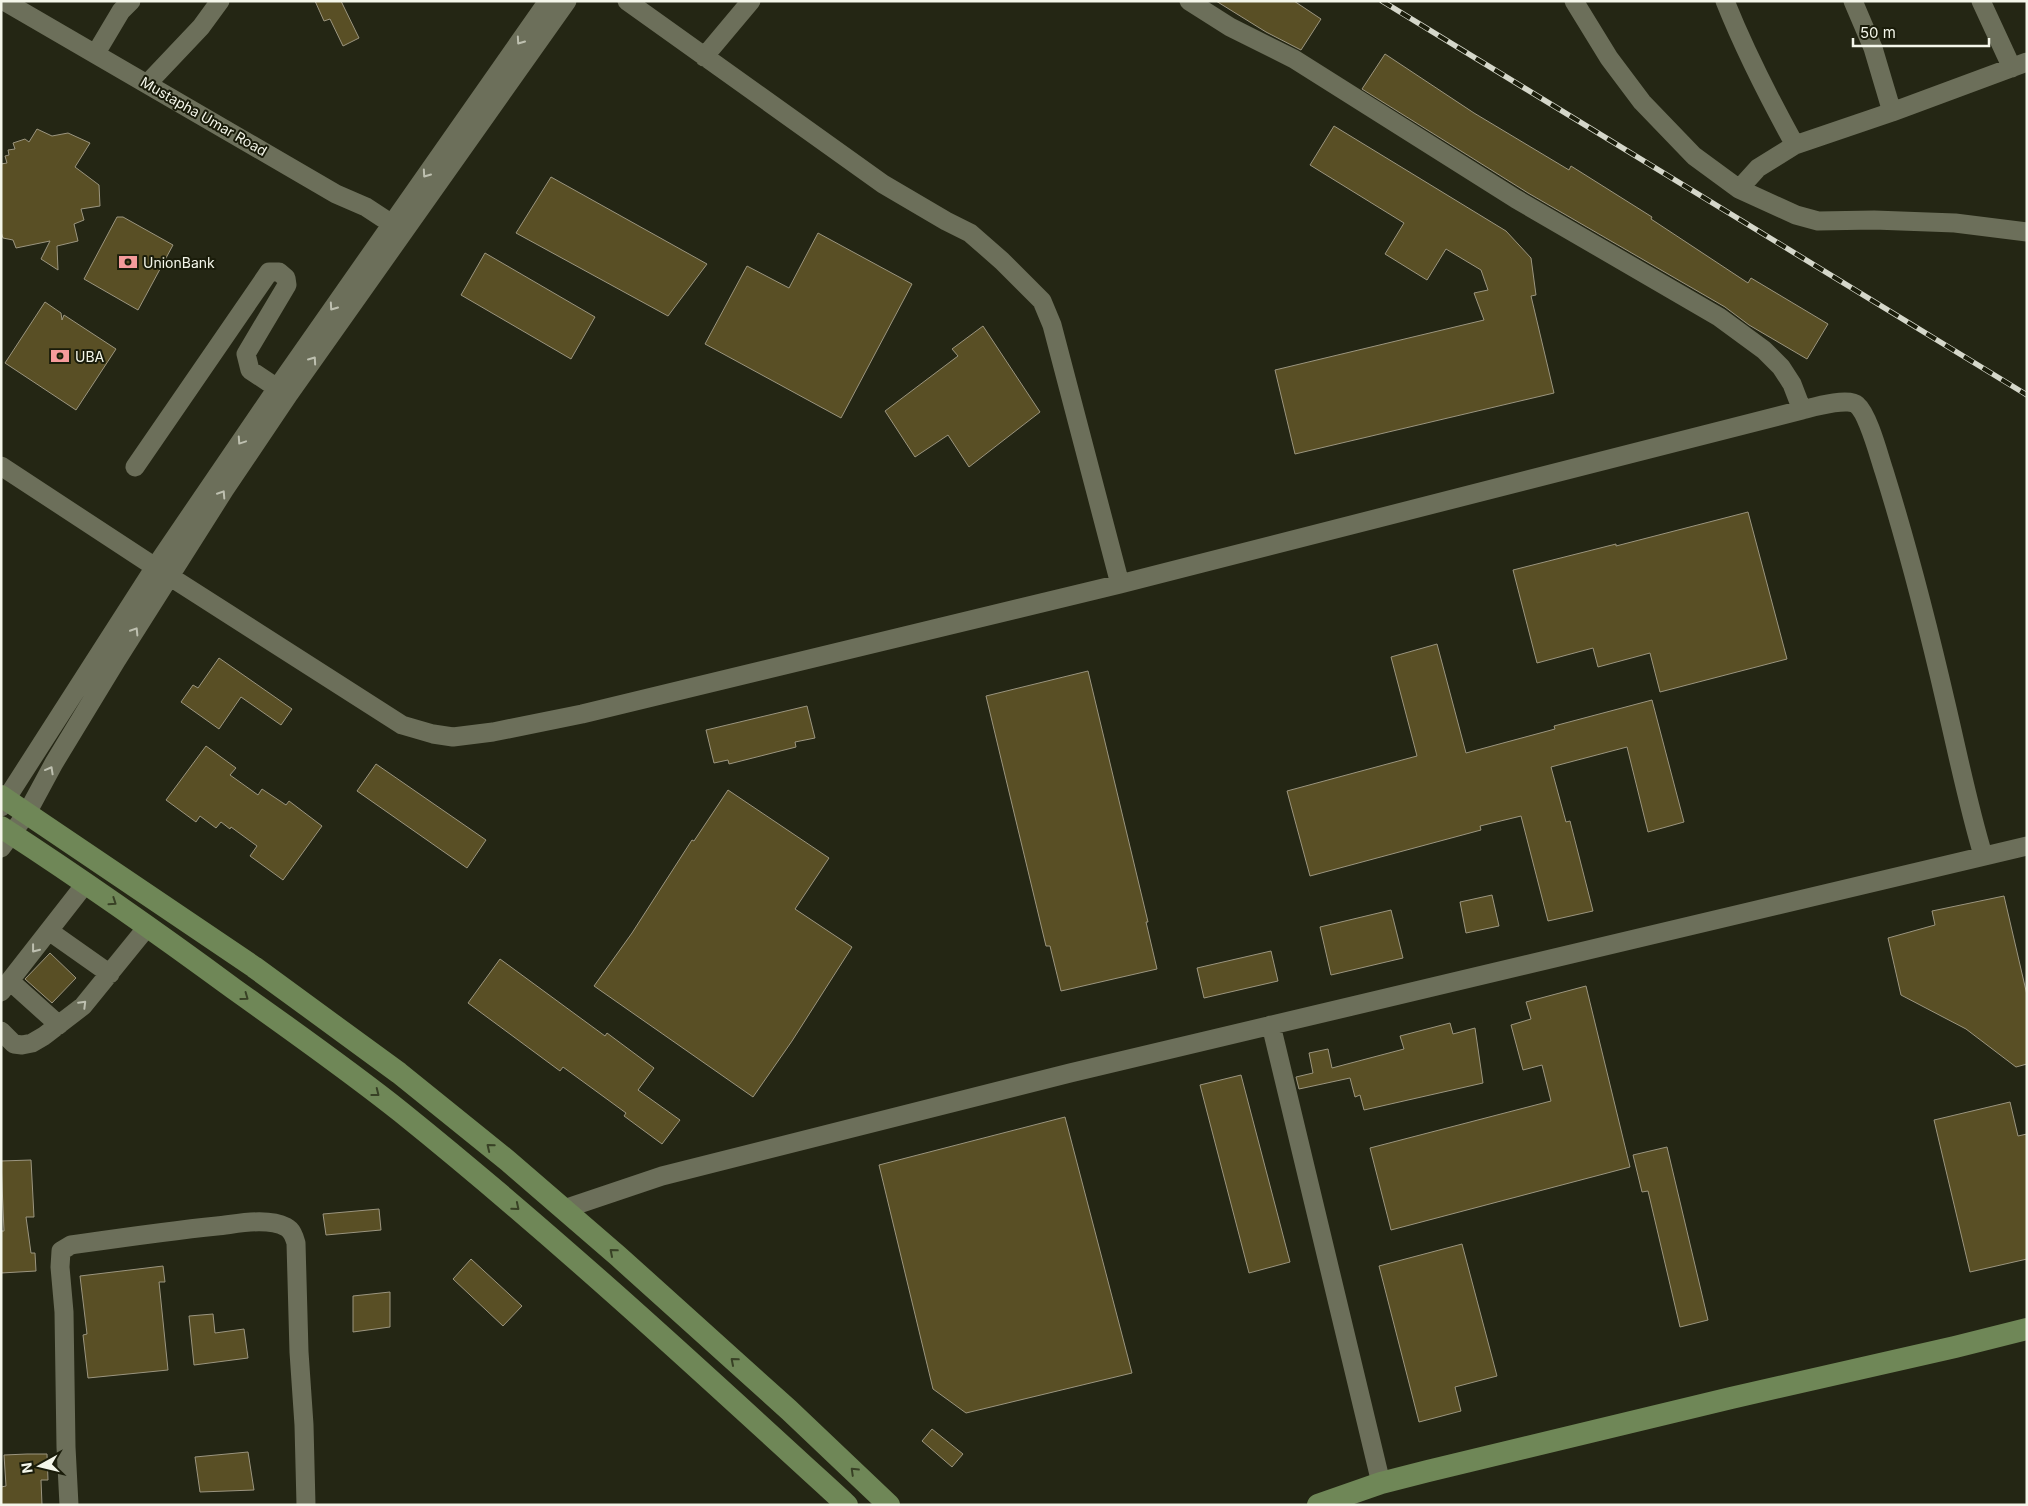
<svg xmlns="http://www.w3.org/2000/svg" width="2028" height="1506" viewBox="0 0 2028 1506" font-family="Inter,sans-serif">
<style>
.building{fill:#594f25;stroke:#9b957f}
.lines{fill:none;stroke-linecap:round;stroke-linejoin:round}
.minor{stroke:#6c6f5a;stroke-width:19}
.major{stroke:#6f8757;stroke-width:22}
.rail-casing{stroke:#d5d7ca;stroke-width:5.5}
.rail{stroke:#1a1c0a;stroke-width:4;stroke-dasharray:11;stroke-linecap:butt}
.oneway{stroke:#bec0b0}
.oneway2{stroke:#384125}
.labels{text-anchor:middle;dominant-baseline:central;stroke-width:4;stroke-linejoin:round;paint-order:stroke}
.street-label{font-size:14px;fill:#f4f6ea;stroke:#1a1c0a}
.poi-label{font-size:14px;fill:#f4f6ea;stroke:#1a1c0a;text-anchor:start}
</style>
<rect width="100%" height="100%" fill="#242614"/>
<path class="building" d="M315,1h26l18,37 -16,8 -13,-27 -6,2z
M1216,1h78l27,18 -20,31 -35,-18z
M1385,54l89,59 95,57 2,-4 81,51 -1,2 97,64 3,-5 77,46 -21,35 -58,-34 -24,-18 -197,-114 -166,-104z
M1334,126l172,105 25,27 5,37 -5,1 23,97 -259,61 -20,-84 209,-50 -10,-27 14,-3 -7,-20 -35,-21 -19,31 -42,-26 19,-31 -94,-58z
M37,129l15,7 16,-3 22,10 -15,24 24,18 1,21 -19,3 3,11 -10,4 4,17 -21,5 1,24 -17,-11 9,-18 -34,7 -3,-8 -10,-2 -2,-6v-68l6,-1 -2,-7 4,-1 -1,-5 7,-1 -2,-6 12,-4 4,3z
M551,177l156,87 -39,52 -152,-83z
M117,217h6l50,28 -35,65 -54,-31z
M818,233l94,51 -71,134 -136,-74 42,-78 42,22z
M485,253l110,64 -24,42 -110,-64z
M45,302l16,11 1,7 2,-5 52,34 -40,61 -71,-47z
M983,326l57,86 -71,55 -21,-32 -33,22 -30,-46 73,-55 -6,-7z
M1748,512l39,147 -127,33 -10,-39 -52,14 -5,-19 -56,15 -24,-93 103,-26v2z
M1437,644l29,109 89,-24 -1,-3 98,-26 32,122 -36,10 -21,-85 -76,20 15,55 4,-1 23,90 -45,10 -27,-105 -41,10 1,4 -171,46 -23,-85 130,-35 -26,-99z
M219,658l73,51 -11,16 -40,-28 -22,32 -38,-27 12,-17 5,3z
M1088,671l60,251h-2l11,47 -96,22 -11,-45h-4l-60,-250z
M807,706l8,32 -20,4 1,5 -67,17 -1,-4 -14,3 -8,-33z
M206,746l30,22 -6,7 28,20 4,-6 24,16 3,-4 33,25 -39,54 -33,-24 7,-10 -26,-19 -1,2 -9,-7 -5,6 -16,-12 -4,6 -30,-22z
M376,764l110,76 -19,28 -110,-77z
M728,790l101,68 -34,51 57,38 -60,94 -39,56 -159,-111 38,-53 60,-93 2,1z
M1492,895l7,31 -33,7 -6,-31z
M2004,896l23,99v69l-11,3 -50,-38 -65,-34 -13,-57 47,-13 -3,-14z
M1391,910l12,48 -72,17 -11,-48z
M1271,951l7,30 -74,17 -7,-30z
M50,953l26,25 -24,25 -27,-24z
M500,959l105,77 2,-3 47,35 -16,22 42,30 -18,24 -38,-28 2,-3 -63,-46 -3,4 -92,-68z
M1586,986l44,181 -239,63 -21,-82 181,-47 -9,-36 -19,5 -12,-45 20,-6 -5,-17z
M1450,1023l3,11 22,-6 8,55 -119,27 -4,-15 -5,2 -5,-19 -51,11 -3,-12 17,-4 -4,-20 19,-4 4,19 72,-19 -4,-13z
M1241,1075l49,187 -41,11 -49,-188z
M2010,1102l8,34 9,-2v125l-57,13 -36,-152z
M1065,1117l67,256 -166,40 -33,-24 -54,-224z
M1667,1147l41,173 -28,7 -32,-136 -6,1 -9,-37z
M31,1160l3,57h-8l5,36h4l1,18 -35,2v-42h3l-3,-70z
M379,1209l2,21 -55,5 -3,-21z
M1462,1244l35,132 -42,11 6,24 -42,11 -40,-156z
M471,1259l51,47 -19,20 -50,-47z
M163,1266l2,16h-6l9,88 -80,8 -5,-43 4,-1 -7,-58z
M390,1292v35l-37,5v-36z
M213,1314l2,19 29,-4 4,29 -54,7 -5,-49z
M932,1429l31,25 -11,13 -30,-26z
M248,1452l6,38 -54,2 -5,-35z
M27,1454h20l1,26h-7l1,25h-41v-18l5,-1 -2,-31z"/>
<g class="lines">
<path class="minor" d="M4,1l332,193 30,13 35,23
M627,1l256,183 63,37 24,12 32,28 40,40 10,24 68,259
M1189,1l41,26 64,32 222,140 203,118 45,33 17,17 11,17 10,26
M1574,1l35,57 33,44 52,54 45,33 57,26 22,6 56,-1 81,3 72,9
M1725,1c20,50 44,97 70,144
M1853,1l20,47 19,64
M1981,1l31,67
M96,53l25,-42 10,-10
M704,57l47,-56
M147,84l54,-57 19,-26
M1739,189l19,-21 37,-23 97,-33 135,-50
M1,466l154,101
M135,467l134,-195h10l7,6 1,7 -41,69 4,16 27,18
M169,576l233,149 31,9 20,3 40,-5 89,-18 538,-130 682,-174c12,-3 47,-13 55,-5 11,9 22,51 27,66 24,77 44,155 62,233 12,51 22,101 37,151
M1,807l154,-240 122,-179 271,-387
M1,848l26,-35 27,-50 62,-102 109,-172 64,-95 278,-393
M49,931l61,43
M10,981l49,44
M1,992l85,-109
M1271,1025l110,458
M1,1031l13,13 8,1 10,-2 12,-7 39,-30 65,-80
M564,1209l98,-33 408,-103 957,-227
M69,1505l-3,-58 -2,-135 -4,-45 1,-16 10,-6c49,-7 97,-14 146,-19 20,-2 50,-9 69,1 6,3 8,9 10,16l3,109 5,73 2,80"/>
<path class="major" d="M1,796l253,171 145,106 109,88 110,95 171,154 100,95
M1,827c80,52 157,106 233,162 56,40 113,80 167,123 154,124 300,259 446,393
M1318,1505l63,-22 47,-12 303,-73 224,-51 72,-18"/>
<g class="rail-casing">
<path id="rail" d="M1382,1l645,394"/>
</g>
<use href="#rail" class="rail"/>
</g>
<defs><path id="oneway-chevron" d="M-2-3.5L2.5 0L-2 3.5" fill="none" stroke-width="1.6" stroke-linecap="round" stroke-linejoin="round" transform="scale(1.25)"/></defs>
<g class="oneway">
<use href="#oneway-chevron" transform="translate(520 41) rotate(125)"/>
<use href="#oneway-chevron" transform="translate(426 174) rotate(125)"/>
<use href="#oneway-chevron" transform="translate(333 307) rotate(125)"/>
<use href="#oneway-chevron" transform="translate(313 360) rotate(-55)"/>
<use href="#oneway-chevron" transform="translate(241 441) rotate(124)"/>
<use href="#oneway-chevron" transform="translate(222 494) rotate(-57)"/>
<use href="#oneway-chevron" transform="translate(135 631) rotate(-58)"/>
<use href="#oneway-chevron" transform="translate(50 770) rotate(-61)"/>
<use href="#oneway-chevron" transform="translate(35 949) rotate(128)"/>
<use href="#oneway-chevron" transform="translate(83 1004) rotate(-45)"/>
</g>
<g class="oneway2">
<use href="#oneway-chevron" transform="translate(113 902) rotate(34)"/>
<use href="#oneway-chevron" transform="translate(245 997) rotate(36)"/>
<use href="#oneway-chevron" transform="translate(376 1093) rotate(38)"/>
<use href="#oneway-chevron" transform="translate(490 1147) rotate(-141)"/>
<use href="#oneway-chevron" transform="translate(516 1207) rotate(40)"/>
<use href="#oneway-chevron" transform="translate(613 1252) rotate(-139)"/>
<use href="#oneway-chevron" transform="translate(734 1361) rotate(-139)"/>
<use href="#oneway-chevron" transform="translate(854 1471) rotate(-136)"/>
</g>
<defs>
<g id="bank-bare" transform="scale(1.5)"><path d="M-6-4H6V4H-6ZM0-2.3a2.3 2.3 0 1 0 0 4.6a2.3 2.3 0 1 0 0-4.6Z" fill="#f59b9b" stroke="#1a1c0a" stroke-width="2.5" paint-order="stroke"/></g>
</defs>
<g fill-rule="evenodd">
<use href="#bank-bare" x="128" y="262"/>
<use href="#bank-bare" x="60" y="356"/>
</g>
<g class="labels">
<g class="street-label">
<text transform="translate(204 116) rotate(30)">Mustapha Umar Road</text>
</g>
<g class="poi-label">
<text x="143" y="262">UnionBank</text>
<text x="75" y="356">UBA</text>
</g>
</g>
<rect width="2028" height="1506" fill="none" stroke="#f4f6ea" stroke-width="5"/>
<g transform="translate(40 1466) rotate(262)" stroke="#1a1c0a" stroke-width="4" paint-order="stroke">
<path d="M0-4L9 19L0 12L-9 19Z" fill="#f4f6ea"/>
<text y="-8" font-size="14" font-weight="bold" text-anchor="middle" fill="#f4f6ea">N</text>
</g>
<path d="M1853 38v8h136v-8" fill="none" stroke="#f4f6ea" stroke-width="2.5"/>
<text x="1860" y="38" font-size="15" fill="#f4f6ea" stroke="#1a1c0a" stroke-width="4" paint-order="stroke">50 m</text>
</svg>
